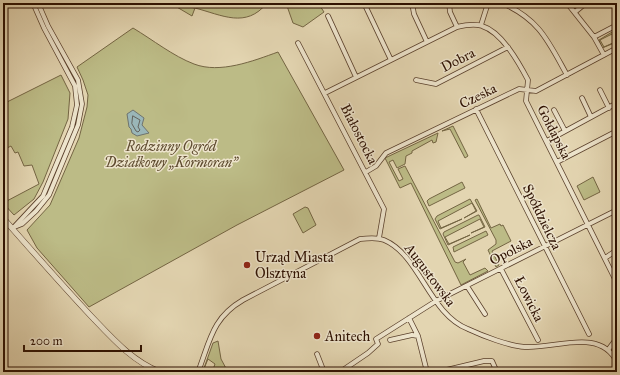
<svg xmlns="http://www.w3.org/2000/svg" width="620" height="375" viewBox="0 0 620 375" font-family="'IM FELL Great Primer',serif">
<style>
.green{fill:#bcbb86;stroke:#746543}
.water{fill:#9ab6b8;stroke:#6e736e}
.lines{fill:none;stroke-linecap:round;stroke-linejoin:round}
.shore{stroke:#63625c;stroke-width:1}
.minor-casing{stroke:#5a402c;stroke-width:5.5}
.tertiary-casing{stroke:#5a402c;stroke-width:6}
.minor{stroke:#ede4cc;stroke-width:4}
.tertiary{stroke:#ede4cc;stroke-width:5}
.poi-dot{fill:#8f2418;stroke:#ede4cc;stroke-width:1.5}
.labels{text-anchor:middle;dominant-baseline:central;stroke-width:3;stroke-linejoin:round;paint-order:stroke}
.street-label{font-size:14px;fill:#2c0f00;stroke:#ede4cc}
.park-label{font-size:14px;font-style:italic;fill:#5e4b2f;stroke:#ede4cc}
.poi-label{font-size:14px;fill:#2c0f00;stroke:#ede4cc;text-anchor:start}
</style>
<rect width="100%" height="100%" fill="#e3d5b1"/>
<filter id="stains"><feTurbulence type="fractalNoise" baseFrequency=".005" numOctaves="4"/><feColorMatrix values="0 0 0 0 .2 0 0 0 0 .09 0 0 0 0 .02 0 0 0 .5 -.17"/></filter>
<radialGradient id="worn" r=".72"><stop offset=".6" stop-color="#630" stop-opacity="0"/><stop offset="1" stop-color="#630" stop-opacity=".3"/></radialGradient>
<path class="green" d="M170,3h11l13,5 5,-5h40l8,2 1,-2h19c-21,26 -45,12 -72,5l-3,8z
M288,3h30l6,9 -21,15 -10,-4 -6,-17z
M133,28c20,12 40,28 61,36 26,10 59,-3 84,-12l66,118 -107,55 -148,82 -52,-59 -10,-18 23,-25 29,-67 8,-31 1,-12 -5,-15 -6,-13z
M617,29v10l-4,-7 4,8h-2l-3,-6 -12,6 4,7 13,-6v1l-15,6 -3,-8z
M61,75l9,18 -2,26 -25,63 -9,17 -20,16 -11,-12 36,-19 -7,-19 -8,1 -6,-14 -3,1 -4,-7 -8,4v-46z
M453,126l15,30 -3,2 -15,-29 -8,2z
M438,133l-2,9 -3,1 -1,-3 -20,11v2l-6,3 -1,8 -8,4 -4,-8 -4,2 10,19 4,-2 -5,-10 7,-3 50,96 3,1 8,-4 -3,3 7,13 15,-7 3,3 -27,14 -50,-102 -11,5 -15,-30z
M593,177l7,15 -16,8 -7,-14z
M462,182l3,6 -36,18 -2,-5 2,-2z
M470,199l7,12 -13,7 12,-7 -4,-8 -34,18 3,7 21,-9 -22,10 -5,-10 2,-3z
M477,199l14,29 9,-4 1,2 2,-1 8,16 -19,10 7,14 -3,2 -8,-17 8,-6v-4l-21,-40z
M305,207l3,1 8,17 -13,8 -10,-19z
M478,215h1l6,12 -14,6 13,-6 -4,-8 -35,18 4,7 21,-9 -22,10 -5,-11 1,-2z
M486,231l2,4 -34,17 -1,-5z
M218,341l3,18 7,13h-16l3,-8 -7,-5 -5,12 10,-28z"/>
<path class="water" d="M133,110l11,8 -2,7 7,8 -12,3 -5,-3 -1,-4 -2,-2 -2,-13z"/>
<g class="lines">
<path class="shore" d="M133,116l7,4 -2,7 2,3 -2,2 -2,-1 -4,-7z"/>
<g class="minor-casing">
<path id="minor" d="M364,3l27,57
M412,3l2,11 13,28
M449,3l1,9 7,15
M502,3c38,17 46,38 65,72
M567,3l27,34
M575,12l11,-9
M328,16l28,61
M481,25l7,-22
M298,43l86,166 -5,29
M604,55l-10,-18 23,-12
M416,80l20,4 72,-37
M600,90l9,18
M325,93l132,-66c8,-2 17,-4 25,-1 20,6 37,37 46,54l-2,21 91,182
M582,98l9,19
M476,109l113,225
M554,110l11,21
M547,141l70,-38
M557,162l60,-31
M366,172l10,-6 10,-13 133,-64 17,2 81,-43
M14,227l29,-31 29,-69 5,-22 -2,-19 -31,-58 -11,-25
M12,228l10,-4 14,-13 13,-16 29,-70 4,-21 -4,-24 -30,-54 -10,-23
M605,258l12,-8
M501,269l37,71
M467,286l18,28
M409,318l9,18 9,36
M390,340l22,-5 6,1
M608,350l9,-12
M317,354l7,18
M198,372c12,-31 14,-54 45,-72l117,-61c8,-1 17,-2 24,1 36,15 45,74 84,89 15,7 41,17 57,18 30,2 75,-20 92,15
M340,372l28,-19 10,-9 -2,-5 60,-38 181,-91
M438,372l46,-11h8l5,11"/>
</g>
<g class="tertiary-casing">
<path id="tertiary" d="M3,218c29,33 58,66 88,98 21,22 41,45 69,56"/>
</g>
<use href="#minor" class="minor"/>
<use href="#tertiary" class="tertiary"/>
</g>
<g class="poi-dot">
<circle cx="247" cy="265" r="4"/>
<circle cx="317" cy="336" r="4"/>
</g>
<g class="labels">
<g class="street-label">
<text transform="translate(458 60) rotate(-27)">Dobra</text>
<text transform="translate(478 96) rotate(-26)">Czeska</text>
<text transform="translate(554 132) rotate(63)">Gołdapska</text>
<text transform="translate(359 134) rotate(63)">Białostocka</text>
<text transform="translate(542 217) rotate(64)">Spółdzielcza</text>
<text transform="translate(511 251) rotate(-27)">Opolska</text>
<text transform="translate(430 275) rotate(53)">Augustowska</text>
<text transform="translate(529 299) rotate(63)">Łowicka</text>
</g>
<g class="park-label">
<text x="171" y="146">Rodzinny Ogród<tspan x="171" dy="16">Działkowy „Kormoran”</tspan></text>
</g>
<g class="poi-label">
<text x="255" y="257">Urząd Miasta<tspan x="255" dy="16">Olsztyna</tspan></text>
<text x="325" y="336">Anitech</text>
</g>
</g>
<rect width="620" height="375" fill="none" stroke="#e3d5b1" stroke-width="16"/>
<rect x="4" y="4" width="612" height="367" fill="none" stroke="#2c0f00" stroke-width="2"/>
<rect x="8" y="8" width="604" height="359" fill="none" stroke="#2c0f00"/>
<path d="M24 345v6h117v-6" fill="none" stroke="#2c0f00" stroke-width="2"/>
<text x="30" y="345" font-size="12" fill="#2c0f00" stroke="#ede4cc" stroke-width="3" paint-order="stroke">200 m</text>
<rect width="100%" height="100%" filter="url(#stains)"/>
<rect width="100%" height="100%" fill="url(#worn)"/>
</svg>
